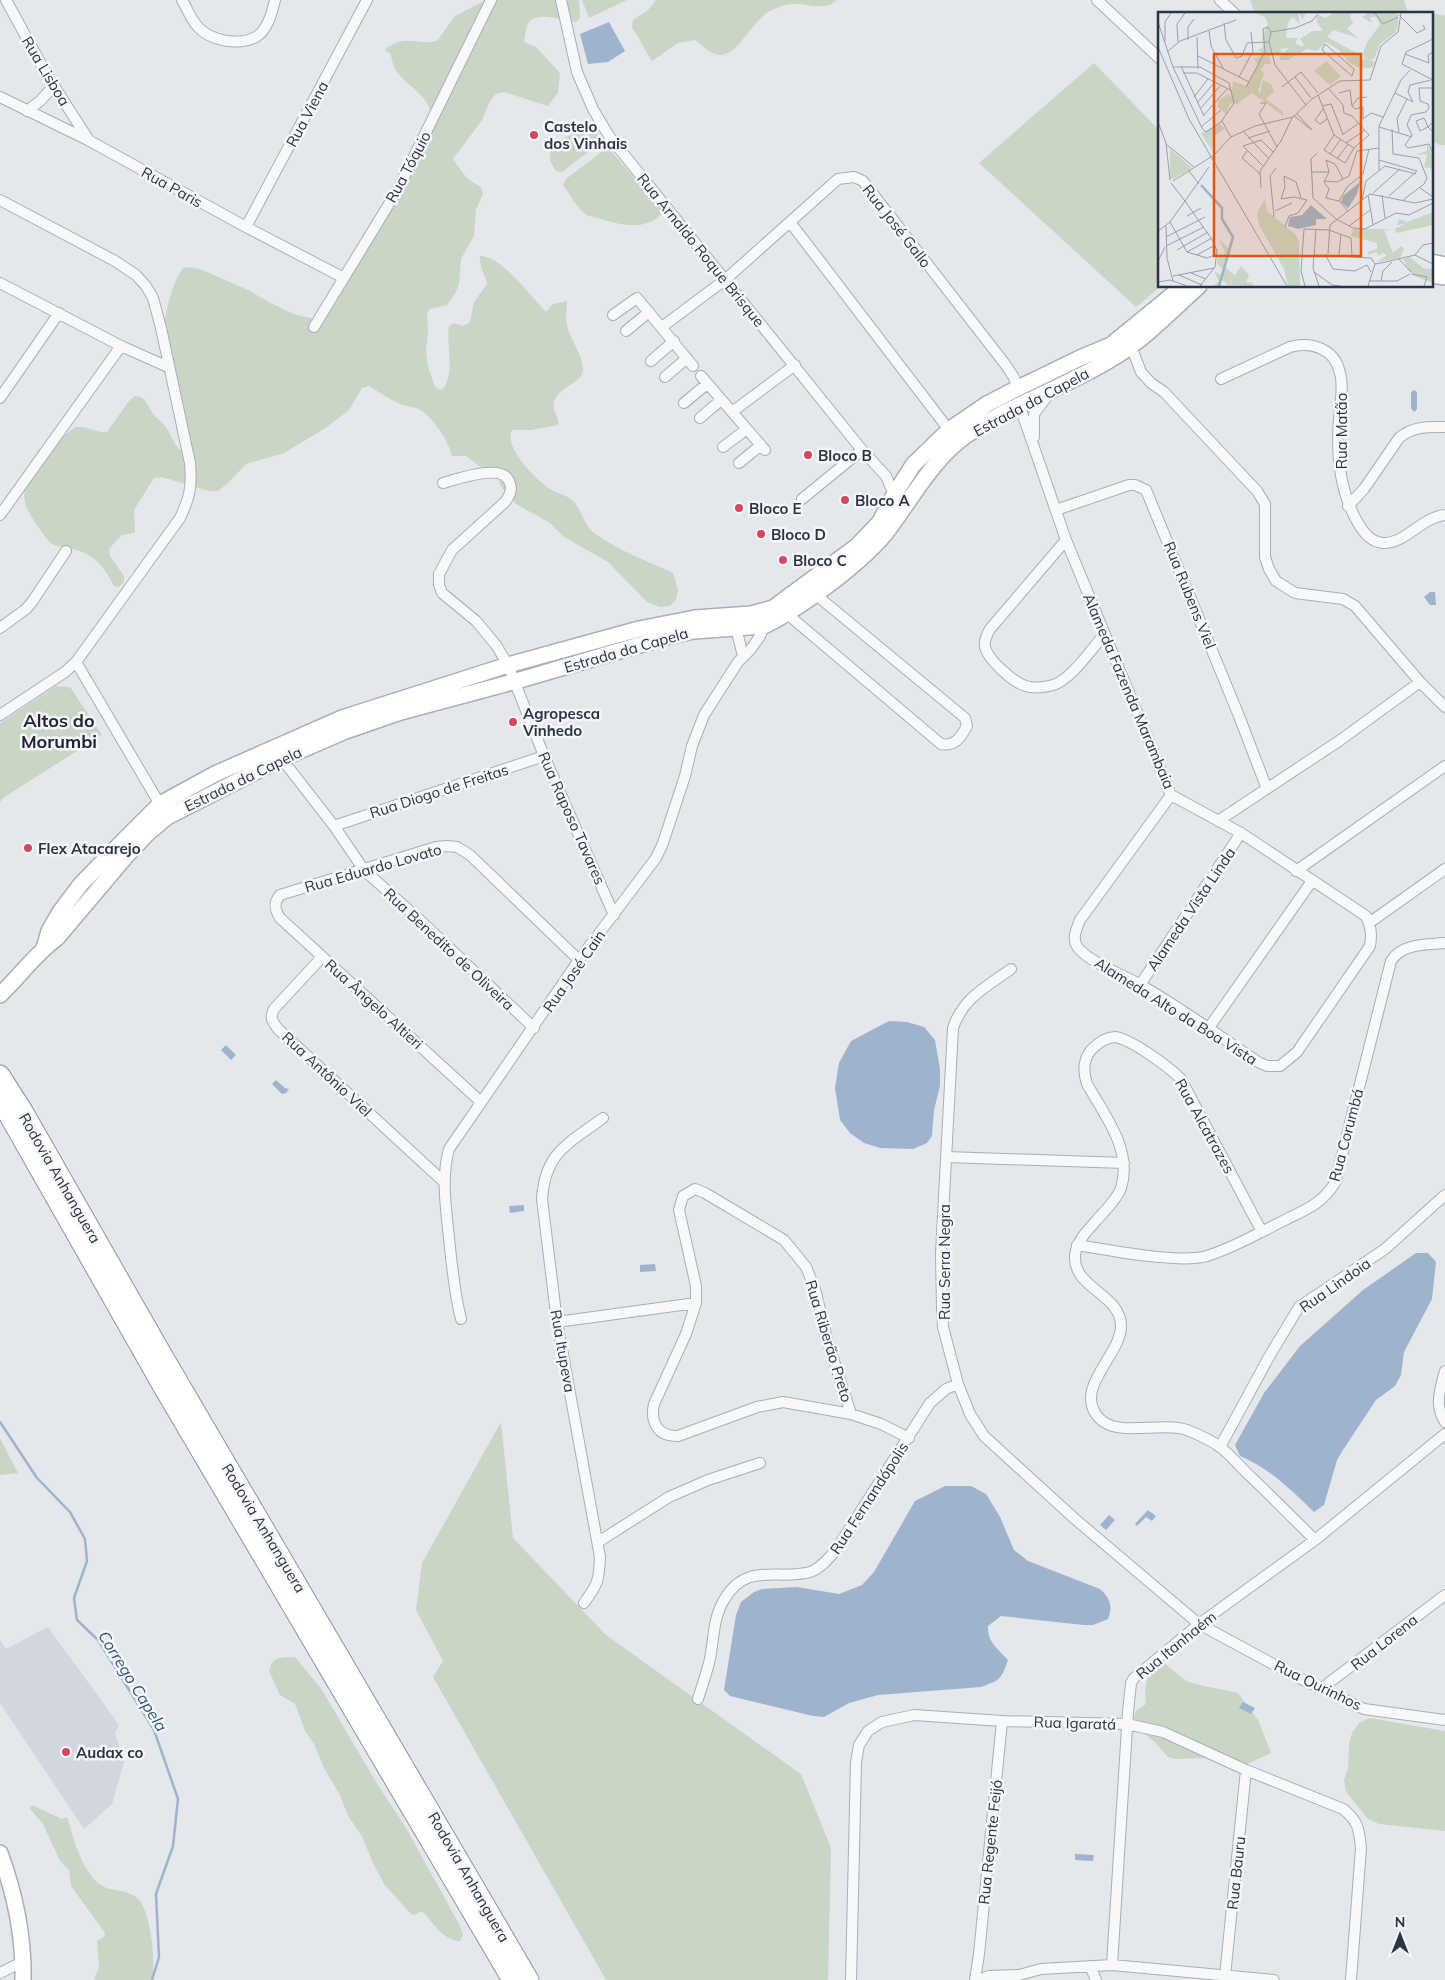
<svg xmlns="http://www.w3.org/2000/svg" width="1445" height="1980" viewBox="0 0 1445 1980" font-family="Mulish,sans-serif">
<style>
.built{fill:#d2d6de}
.green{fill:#c9d6c5}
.water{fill:#9fb4cc}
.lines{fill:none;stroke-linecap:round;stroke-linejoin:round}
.stream{stroke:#9fb4cc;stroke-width:2.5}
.street-casing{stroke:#a9aeb7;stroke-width:12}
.secondary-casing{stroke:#a9aeb7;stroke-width:18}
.highway-casing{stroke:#8b94a3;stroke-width:21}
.street{stroke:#f7f8fa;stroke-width:10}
.secondary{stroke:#fff;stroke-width:15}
.highway{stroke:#fff;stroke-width:19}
.poi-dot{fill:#d1495b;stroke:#f4f6f9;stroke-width:2}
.labels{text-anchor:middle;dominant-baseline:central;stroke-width:5;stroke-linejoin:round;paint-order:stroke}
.street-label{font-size:15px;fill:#2b3445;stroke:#f4f6f9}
.poi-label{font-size:15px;font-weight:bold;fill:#2b3445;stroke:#f4f6f9;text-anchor:start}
.water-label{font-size:16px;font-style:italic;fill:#34527a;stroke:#f4f6f9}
.quarter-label{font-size:18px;font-weight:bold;fill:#1d2536;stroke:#f4f6f9}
.inset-river{fill:none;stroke:#9fb4cc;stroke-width:2.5}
.inset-road{fill:none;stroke:#9a9fa9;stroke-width:1}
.view{fill:#df570f;fill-opacity:0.15;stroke:#df570f;stroke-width:2.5}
.inset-edge{fill:none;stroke:#2b3445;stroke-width:2.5}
</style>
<rect width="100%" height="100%" fill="#e4e7ec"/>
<path class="built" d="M48,1627l71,98 -4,8 9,29 -12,42 -28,25 -84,-126v-63l6,9z"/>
<path class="green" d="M486,0h93l1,17 -2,4 -4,1c-12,-2 -42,-13 -47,4 -2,5 -2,11 -3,16l12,5 24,26 -2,20 -10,13 -44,-14 -8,2 -6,7 -8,19 -29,39c11,15 11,19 28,28l2,7 -7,15 -2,27 -13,23 -2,25 -4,10 -8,11 -17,4 -3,4 1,19 -2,19 2,16 7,20 5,3 4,-2c11,-19 2,-42 5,-62l5,-3 9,3 7,-4 4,-20 13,-18c-2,-10 -8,-18 -7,-28 22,0 51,41 66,56l7,-8 14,-3c0,7 -2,17 0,24 3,15 15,28 16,44 0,14 -21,16 -28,30 -5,10 5,18 3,26l-27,5h-19c-9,18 26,52 40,60 7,4 15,5 21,11 9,9 11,26 24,34 23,16 50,26 76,38l5,17 -2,10 -6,6 -10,1 -13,-5 -39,-40 -44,-25 -14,-14 -34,-19 -14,-16 -7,-16 -14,-5 -15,-11h-14c-4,-16 -17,-35 -30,-45 -7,-5 -15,-4 -22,-7 -11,-5 -21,-12 -31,-18l-7,2 -13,22 -22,17 -43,26 -38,11 -18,19 -10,8h-9l-47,-14 -8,1 -20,32 1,23 -13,2 -13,14 1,7 14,20v6l-5,5 -5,-1c-7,-14 -17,-29 -34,-35 -9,-4 -20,-2 -29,-8 -5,-4 -8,-10 -12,-15 -16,-22 -21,-35 -5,-59 6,-8 35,-41 43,-42 10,-1 20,6 30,5l22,-31 6,-5c11,0 13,11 19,19 3,4 8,7 11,11 6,8 8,17 15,24h2l-18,-125c3,-18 8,-42 19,-57 11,-2 23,3 33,8 10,5 21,9 32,14 18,10 46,28 67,28l93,-146 23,-60c-8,-26 -38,-29 -40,-58l-5,-3 -1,-2c23,-16 31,-3 52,-8l18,-25z
M582,0h45l-38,18z
M656,0h181c-14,12 -28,3 -45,4 -7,0 -16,4 -22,7 -17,9 -31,42 -48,44 -10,1 -19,-9 -27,-15l-17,3 -26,18c-8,-11 -12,-23 -20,-33l1,-8 15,-10z
M1250,0h154l4,14h-153z
M1418,10l27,6v129h-6l-8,-5v-126h-18z
M1094,63l65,67v156h2l-25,21 -157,-144z
M594,129l8,12 -40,31 -6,-1c-2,-3 -5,-8 -6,-11 -3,-23 29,-27 44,-31z
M608,147l55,65c-15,20 -45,13 -65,6 -4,-1 -11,-2 -14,-5 -8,-7 -15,-20 -21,-28l3,-6z
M56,686l14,1 32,48 -99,63 -3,4v-79z
M501,1422l12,116 93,97 195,139 30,74 -3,132h-222l-173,-303 10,-16 -27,-51 6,-47z
M0,1438l18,35 -18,2z
M295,1657l27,33 54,92 30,46 53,96 4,11 -3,6c-16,0 -27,-18 -37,-29h-3l-5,3 -4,-1 -27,-30 -12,-23 -10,-25 -14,-20 -8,-21 -16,-27 -10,-24 -9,-13 -10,-27 -15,-9 -11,-24c4,-16 12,-13 26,-14z
M1156,1663h8l22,18 18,5 34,7 20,27 13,33 -30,14 -34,-9 -32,1 -7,-2 -12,-14 -19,-15 -4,-9 3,-8 10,-7c-2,-16 0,-28 10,-41z
M1370,1718l75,13v100l-66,-7 -11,-5 -22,-27 -2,-12 4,-11 1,-25 3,-11 7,-10z
M31,1806h3l28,13 5,-2c6,19 11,41 23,57 16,23 29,11 46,23 15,10 20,65 16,83h-58l5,-13 -2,-26 7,-4 1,-4 -34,-47 -2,-16 -9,-9 -17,-37 -13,-15z"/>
<path class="water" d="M609,22l16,29 -17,11 -20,2 -8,-30z
M1414,390l3,2v17l-3,3 -3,-4v-16z
M1430,592h5l1,13h-6l-6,-8z
M889,1021l18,1 17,5 11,13 5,29v17l-6,24 -2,26 -5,7 -14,6 -33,-1 -16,-5 -14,-10 -10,-13 -5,-32 4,-25 12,-22z
M226,1045l10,10 -5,5 -10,-10z
M276,1080l9,8 4,1 -3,4 -4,1 -10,-10z
M524,1205v6l-14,2 -1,-7z
M1416,1253h12l8,9 -4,37 -28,53 -3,23 -6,11 -19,14 -33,50 -6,10 -13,45 -10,7c-23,-22 -45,-44 -74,-56l-5,-11 29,-52 36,-47 63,-56z
M655,1264l1,7 -16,1v-7z
M945,1486h26l15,8 14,23 14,33 14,11 72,28c10,9 13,17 8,30l-15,6h-9l-83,-9 -13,10c-1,16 10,23 20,34 -7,20 -8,20 -27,27l-103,8 -29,8 -25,14 -11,-1 -83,-20 -6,-6 12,-75 5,-13 13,-10 8,-3 35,-2 42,7 23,-9 12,-13 41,-71z
M1148,1510l8,6 -4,5 -6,-4 -9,9 -2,-2z
M1109,1515l6,5 -9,10 -6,-5z
M1243,1702l12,6 -4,6 -12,-6z
M1075,1854l19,1 -1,6 -18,-1z"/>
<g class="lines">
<path class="stream" d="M0,1422l37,56 33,34 15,27 2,22 -13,37 3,22 21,20 56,90 24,69 -5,47 -17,48 3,63 -7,23"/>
<g class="street-casing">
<path id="street" d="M6,0l41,75 41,64
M182,0c5,8 9,20 16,27 13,14 40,19 58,10 12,-7 16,-25 19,-37
M561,0l16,72 16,37 16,27 253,314 24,26 8,19 3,3
M1097,0l62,58
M1220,0l15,14
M0,97l88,43 158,87 98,51
M27,111l13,-10 14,-15
M0,200l115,61 21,14 10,11 7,12 8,30 29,135c2,23 0,34 -10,55l-104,144 -11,10 -65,43
M790,222l159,208
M246,227l121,-227
M0,283l121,63 47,21
M613,315l24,-17 56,68
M314,327l84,-138 93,-189
M662,327l64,-48 112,-100 16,-2 9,4 142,183 8,12 5,12
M626,331l23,-19
M1131,346l10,26 10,11 13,9 93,99 8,13v53l4,12 7,12 19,12 48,6 12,7 65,76 25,25
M651,361l23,-20
M701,376l64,74
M665,377l22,-19
M1221,379l69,-32c22,-6 45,2 50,26 4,14 0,32 -1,46 -3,36 1,73 19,104 6,10 13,19 25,20 22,1 39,-26 62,-28
M0,398l59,-85
M684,403l23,-19
M1019,404l47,136 105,255 70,38 125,83c5,11 6,18 4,30l-73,106 -17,14h-13l-9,-4c-39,-26 -78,-55 -119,-78 -18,-10 -47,-21 -60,-35 -8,-9 -3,-19 1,-29l91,-125
M732,412l63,-47
M700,418l21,-18
M1034,437v-23l15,-20
M723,447l24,-18
M739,463l22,-18
M443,483c14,-4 59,-20 66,-2 4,8 1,14 -4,21l-53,48 -13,24v11l3,8 34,28 20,24 12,20 36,91 70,159
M802,499l60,-49
M1348,506l16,-17 35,-51c14,-12 28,-11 46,-11
M1056,510l73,-25h6l11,5 93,226 28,73
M0,515l121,-169
M1066,540l-76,89c-3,5 -6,12 -5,18 3,13 29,36 41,39 8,3 19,1 27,-1 18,-5 39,-37 52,-51
M786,613l155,131c14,3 20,-7 26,-18l-2,-8 -150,-124
M737,623l-1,5 7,28
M0,628l26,-19 6,-7 34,-51
M76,662l86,146
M278,754l56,72 30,44 59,53 111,105
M1218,821l121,-80 81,-59
M334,826l210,-70
M1296,871l149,-105
M1369,923l76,-54
M322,957l-48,52c-5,9 -1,13 4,20l166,153
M1011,969c-25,18 -48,29 -58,59l-12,225 1,56 1,18 15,57 12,30 14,22 91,83 124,105 96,52 69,33 81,11
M1140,985l101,-152
M1208,1029l104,-148
M481,1102l-201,-184c-5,-8 -7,-15 0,-23l156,-48 11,-1 10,1 13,8 109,105
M946,1157l178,6
M1262,1232l-81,-153c-12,-12 -50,-40 -66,-42 -9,0 -18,7 -24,13 -8,10 -8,22 -4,34 17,30 46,66 34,104 -4,12 -17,23 -25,33 -9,10 -20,21 -21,35 -2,32 45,38 46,69 1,30 -49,63 -22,93 18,20 62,3 88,12 10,4 24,10 33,17 11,8 20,20 30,29 22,21 43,42 65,64
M1077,1245c32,5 102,19 130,11 26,-8 50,-22 74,-34 23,-12 39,-16 54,-39l56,-222c11,-18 35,-16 54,-18
M461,1319c-7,-27 -9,-54 -12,-81 -3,-30 -8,-60 0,-89l130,-189 77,-102 7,-15 22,-67 7,-30 12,-31 34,-53 13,-13 9,-13 4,-10
M557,1322l139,-19
M1445,1371c-5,19 -11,34 0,51
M851,1414l-24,-75 -12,-50 -9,-22 -22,-27 -79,-47 -10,-4 -12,7 -4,14 17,76v17l-10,31 -32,70c-4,18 4,33 24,32l79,-29 26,-5 68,12 30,10 28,14
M1220,1447l50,-92 29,-48 86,-58 60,-54
M598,1542l71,-45 39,-17 52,-17
M584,1603c14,-19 15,-22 16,-46l-43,-235 -15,-123c3,-47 26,-55 61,-81
M1322,1688l123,-93
M698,1699c4,-13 9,-27 12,-40 4,-21 3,-41 14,-59 22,-39 54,-19 86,-28 10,-3 19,-14 26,-22l94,-147 16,-14 12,-5
M1112,1965l16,-253 3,-29 3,-5 65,-54 116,-84 130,-106
M1090,1966l6,14
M0,1973l24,-12
M1225,1976l21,-206
M851,1980l5,-218 3,-17 9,-14 14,-9 32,-7 88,6 125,3 36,8 83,38 97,39c15,12 16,19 18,39l-10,132
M975,1980l4,-26 23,-233
M979,1980l10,-4 30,-1 22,-6 71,-4 162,15"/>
</g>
<g class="secondary-casing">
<path id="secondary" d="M1431,262l14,3
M1431,275l14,2
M44,948l5,-17 11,-19 21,-28 43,-44 36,-36 55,-30 127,-56 166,-53 131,-36 56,-11 56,-4 22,-6 84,-62 22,-23 15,-28 19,-30 36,-35 38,-26 31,-16 62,-30 31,-13 72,-59
M0,995c20,-19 35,-41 57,-57l71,-84 19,-20 20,-17 114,-58 62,-27 58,-20 112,-30 157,-46 24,-5 70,-5c37,-18 95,-61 121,-92 25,-32 46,-73 79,-97 45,-32 97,-48 144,-76 34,-19 62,-49 91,-75
M0,1853c15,41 24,83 23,127"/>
</g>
<g class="highway-casing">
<path id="highway" d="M0,1075l23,36 136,238 370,631
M0,1100l163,287 349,593"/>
</g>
<use href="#street" class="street"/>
<use href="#secondary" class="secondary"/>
<use href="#highway" class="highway"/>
</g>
<g class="poi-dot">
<circle cx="534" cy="135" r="5"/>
<circle cx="808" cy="455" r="5"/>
<circle cx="845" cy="500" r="5"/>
<circle cx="739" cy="508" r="5"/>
<circle cx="761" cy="534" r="5"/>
<circle cx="783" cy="560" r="5"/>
<circle cx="513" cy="722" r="5"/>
<circle cx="28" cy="848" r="5"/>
<circle cx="66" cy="1752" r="5"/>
</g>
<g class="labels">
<g class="street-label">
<text transform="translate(46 71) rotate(59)">Rua Lisboa</text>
<text transform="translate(307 114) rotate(-62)">Rua Viena</text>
<text transform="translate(408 167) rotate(-62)">Rua Tóquio</text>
<text transform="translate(172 187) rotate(29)">Rua Paris</text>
<text transform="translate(897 226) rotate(52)">Rua José Gallo</text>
<text transform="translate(701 250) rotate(51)">Rua Arnaldo Roque Brisque</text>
<text transform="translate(1031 402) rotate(-28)">Estrada da Capela</text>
<text transform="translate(1341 431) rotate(-90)">Rua Matão</text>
<text transform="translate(1190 595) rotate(68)">Rua Rubens Viel</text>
<text transform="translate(626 650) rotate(-16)">Estrada da Capela</text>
<text transform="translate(1129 691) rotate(67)">Alameda Fazenda Marambaia</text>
<text transform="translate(243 779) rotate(-26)">Estrada da Capela</text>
<text transform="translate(439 791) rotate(-18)">Rua Diogo de Freitas</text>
<text transform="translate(572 818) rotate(66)">Rua Raposo Tavares</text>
<text transform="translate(373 868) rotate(-16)">Rua Eduardo Lovato</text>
<text transform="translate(1191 909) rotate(-56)">Alameda Vista Linda</text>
<text transform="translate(449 949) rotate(43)">Rua Benedito de Oliveira</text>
<text transform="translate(574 971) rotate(-55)">Rua José Cain</text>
<text transform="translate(374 1004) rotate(42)">Rua Ângelo Altieri</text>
<text transform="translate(1176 1011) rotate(32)">Alameda Alto da Boa Vista</text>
<text transform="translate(327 1074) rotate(43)">Rua Antônio Viel</text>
<text transform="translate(1205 1126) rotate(61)">Rua Alcatrazes</text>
<text transform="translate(1346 1135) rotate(-75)">Rua Corumbá</text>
<text transform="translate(60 1178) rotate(60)">Rodovia Anhanguera</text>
<text transform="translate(944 1262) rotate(-90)">Rua Serra Negra</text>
<text transform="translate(1335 1285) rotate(-35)">Rua Lindoia</text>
<text transform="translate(829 1341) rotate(73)">Rua Riberão Preto</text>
<text transform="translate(563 1351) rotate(80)">Rua Itupeva</text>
<text transform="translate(869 1498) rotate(-57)">Rua Fernandópolis</text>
<text transform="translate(264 1528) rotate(59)">Rodovia Anhanguera</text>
<text transform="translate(1384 1642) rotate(-38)">Rua Lorena</text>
<text transform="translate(1176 1645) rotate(-39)">Rua Itanhaém</text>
<text transform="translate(1318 1685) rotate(26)">Rua Ourinhos</text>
<text transform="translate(1075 1723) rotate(2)">Rua Igaratá</text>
<text transform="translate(990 1842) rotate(-84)">Rua Regente Feijó</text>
<text transform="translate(1236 1873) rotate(-84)">Rua Bauru</text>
<text transform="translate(469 1877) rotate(60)">Rodovia Anhanguera</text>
</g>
<g class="poi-label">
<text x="544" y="126">Castelo<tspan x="544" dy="17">dos Vinhais</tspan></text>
<text x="818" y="455">Bloco B</text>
<text x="855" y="500">Bloco A</text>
<text x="749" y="508">Bloco E</text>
<text x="771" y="534">Bloco D</text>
<text x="793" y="560">Bloco C</text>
<text x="523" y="713">Agropesca<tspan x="523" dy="17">Vinhedo</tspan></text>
<text x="38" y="848">Flex Atacarejo</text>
<text x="76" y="1752">Audax co</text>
</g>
<g class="water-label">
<text transform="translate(133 1681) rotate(58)">Corrego Capela</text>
</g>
<g class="quarter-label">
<text x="59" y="720">Altos do<tspan x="59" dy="21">Morumbi</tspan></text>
</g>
</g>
<g transform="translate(1158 12)">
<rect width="275" height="275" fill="#e4e7ec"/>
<path d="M96,1h53l-4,4 3,5 -8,-9 2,11 -8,-7 -4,6 -2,15h12l-3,5 7,4 2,-3 -4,-5 12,-8h11l-6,-9 -1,-9 9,5 8,-5h20l-3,3 3,7 -6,6 11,9 -25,-8 -6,7 35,19v4l5,-3 -3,1 -1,-5 4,-11 13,-17 -4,-8h-6l2,6 -10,-6 6,-4h27l3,1v10l-3,9 -15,11 -6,15h-4l5,4 -2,4 -12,2 -11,-6 -11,-13 -13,-8 -9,9 -10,-2 -19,11h-7l-2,-3 10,-9 -9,1 2,3 -13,4 2,8h-6l-4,6 3,4 -6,17 2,3 3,-14 9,5 2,7 -8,7 17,13v4l-31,-23 -15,11 -7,-1 -4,11 -8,-7v-6l10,-7 3,3 2,-16 13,5 12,-21 -4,-6 10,-5 -4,-3 -4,2 7,-7 -1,-9 6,-13 -3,-7zM168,49l15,15 -11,9 -16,-14zM62,112l5,5 -12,8 -1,14 -11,-18zM269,132l6,12v13l-9,-2 3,-13 -13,1 13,-4zM12,137l22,19 -19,11 -3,-1zM107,187l2,12 29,24 3,7 1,44h-12l-4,-17 -25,-44 -2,-12zM275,200v13l-37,8 -1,-4 -11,1 9,23 8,-7 3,2 -4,10 -23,4 10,-7 -4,-2 -5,3 -2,-4 -7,3 -2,-3 10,-3v-6l-26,-7 2,-7h41l12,-5 -9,1 2,-6 8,3zM60,226l11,11 1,7 -6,7 4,7 7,5 6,-9 8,9 -3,8 5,-1 3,4 -23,-1v-12l-1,13 -8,-6 -2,6h-7l6,-4 -5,-11 7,4 3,-5 -7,-6 1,-7 6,-1 1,-5zM252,245l13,11 10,1v14l-21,-8 -9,-16z" fill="#c9d6c5"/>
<path d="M202,170l-3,12 -9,14 -7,-6 2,-6zM153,193l16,14h-11v6l-18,4 -10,-3 2,-9 12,-2z" fill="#9fb4cc"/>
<path class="inset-river" d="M43,173l21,23v11l11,18 -14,49"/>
<path class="inset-road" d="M217,1l8,11 15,-7M241,3l18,18 8,-4 -2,-4M0,10l15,45 29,61 4,4 15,-10 13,-19 -5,-20 -29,-16h-27M66,11l2,17 10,18 6,-2 5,-13 22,-1M51,19l2,15 12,22M113,20l-2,10 6,23 31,40M113,20l24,-4 17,-7 5,-6M39,25l1,32M275,27l-27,13 -4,12 31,16M30,28v-13l6,-8M7,29v-19l6,-9M20,30l-1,-18 8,-11M167,32l29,25 -2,7 -30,-26zM0,35l31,72 98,167M9,40l13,-11 56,-21M247,42l24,9 -1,-8 5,-3M40,44l51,26M23,54l23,50M25,61h14l35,18M81,65l14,-26 -2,-19M137,65l16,21M88,75l19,-35 -2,-23 5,-2 3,5M124,75l19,-15 17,21M275,76h-14l1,13 8,3 1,4 -3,4 -15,3 -4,10 5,10 -7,10 3,3 21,-4 4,10M171,77l14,16 1,8 8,3 17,19 -15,13M181,81l11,-3 2,16 3,3 8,-2v12l8,-6 12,4M237,81l18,9 -5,-10 2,-7 21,-5M160,83l16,40 20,13 -9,15 -21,-13 10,-15M36,85l14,-18M39,91l17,-20M102,91h6l-7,11 18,33M164,94l9,-2 12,30M194,94l6,-8 9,-1M42,97l20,-23M165,97l-8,11 5,4 7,-5M45,104l24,-27M136,104l18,14 -15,-16M64,109l9,16M0,110l8,21 4,37M275,110l-5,5 -8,4 -4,-10 8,-3 4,9 5,5M43,115l20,-17M221,115l33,10M234,117l1,25 26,4 8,20 -3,6 -21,16M85,119l26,28M241,120l-2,-13 10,-20M184,123l17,-12M90,126l22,-7M188,131l19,-13M9,133l27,22M89,139l-5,7 18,16M159,141l-6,6 2,39 23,21 17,9 12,1 31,-16 13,2 24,-12M172,142l11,-15M179,147l11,-15M221,148l38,11 -28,25M105,154l-20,-20 18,-6 12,12M221,158v-44l22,-46 9,-10M31,159l10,13M153,160h18M185,167l-8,-15 -9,-4 3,12 -5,10 5,7 -3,9 13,3 9,10M15,169l41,-26 17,-18 24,-11 38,-9 19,-18 28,-18 30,-1 11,-34 17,-14 3,-19M166,169l13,1 12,-6 8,-25 22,-3M13,171l14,18 24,-34M103,176l-1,-17 21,-30 11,-23M262,176l13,9M215,181l27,-24M210,183l5,29M224,183l3,23M143,186l-5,-16 -12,-6 1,11 -4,12 13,-2 13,3M204,188l4,-19 19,-15 31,8M181,189l8,-14 16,-13 6,-25M117,199l17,-8M29,204l14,-8M116,205l-4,-41 6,-8M12,210l17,30M8,214l1,32 6,23M191,214l21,-16M127,215l4,-11 9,-3 9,-13M0,219l12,-9 15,-21 28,40 4,10 -2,16 -15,19M8,225l39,-20M8,234l38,-19M19,238l31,-18M29,240l20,6 10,-4M29,240l25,-14M167,242l8,15 22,2 12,-6 4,7M170,242l2,-29 40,-31 45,9 18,-4M39,243l18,-10M181,243l2,-21M257,243l18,9M156,245l2,-28M241,247l12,13M0,249l7,-14M156,260l18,13 8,1M33,261l15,6M254,262l15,3 -3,9M21,263l23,10M15,264l41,-8M211,269h28l13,-7M223,269l2,-10 9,-9M0,270l12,-2 17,6M147,274l-4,-15 3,-42 25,1 22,8 1,18M161,274l-6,-18 1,-13 57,3 4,6 6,-1 34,-8 8,-10 10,-2M210,274l7,-22"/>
<path class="view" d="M56,42h147v202h-147z"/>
<rect width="275" height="275" class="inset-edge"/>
</g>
<g transform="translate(1400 1935)" stroke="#f4f6f9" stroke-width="4" paint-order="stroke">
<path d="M0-4L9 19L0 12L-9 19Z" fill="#2b3445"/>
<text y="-8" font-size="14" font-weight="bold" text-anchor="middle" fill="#2b3445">N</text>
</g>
</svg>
